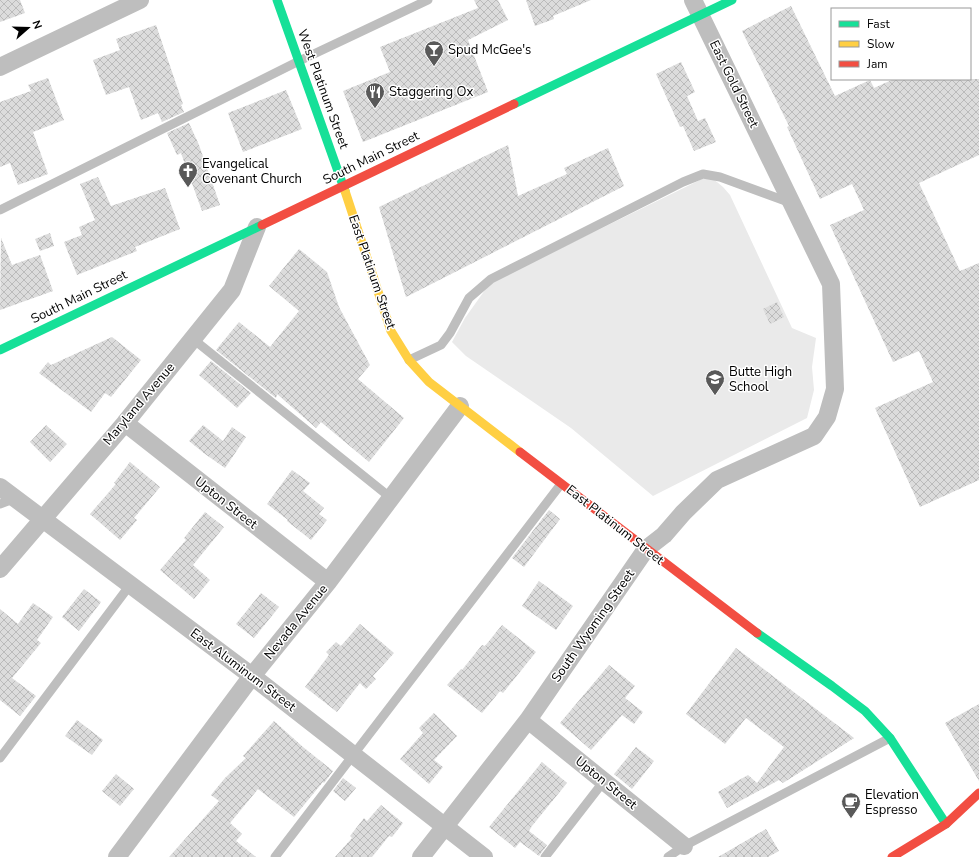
<svg xmlns="http://www.w3.org/2000/svg" width="979" height="857" viewBox="0 0 979 857" font-family="'Nunito Sans',sans-serif">
<style>
.park{fill:#eaeaea}
.building{fill:url(#building-cross-hatch)}
.lines{fill:none;stroke-linecap:round;stroke-linejoin:round}
.lane{stroke:#bebebe;stroke-width:9}
.street{stroke:#bebebe;stroke-width:18}
.fast{stroke:#16e098;stroke-width:9}
.slow{stroke:#ffcf43;stroke-width:9}
.jam{stroke:#f24e42;stroke-width:9}
.labels{text-anchor:middle;dominant-baseline:central;stroke-width:3;stroke-linejoin:round;paint-order:stroke}
.poi-label{font-size:13px;fill:#000;stroke:#fff;text-anchor:start}
.street-label{font-size:13px;fill:#000;stroke:#fff}
</style>
<defs>
<pattern id="building-cross-hatch" width="8" height="8" patternUnits="userSpaceOnUse"><rect width="8" height="8" fill="#dcdcdc"/><path d="M0 0l8 8M0 8l8-8" fill="none" stroke="#bbb"/></pattern>
</defs>
<rect width="100%" height="100%" fill="#fff"/>
<path class="park" d="M711,177l12,10 7,8 62,133 24,10 -4,29 2,23 -7,28 -154,78 -82,-68 -105,-72 -14,-14 13,-24 25,-35 212,-104z"/>
<path class="building" d="M0,0h20l5,13 -25,9z
M474,0h24l10,20 -40,20 20,52 -125,50 -20,-51 47,-19 -10,-25 98,-39z
M526,0h65l-38,16 1,3 -19,7z
M791,6l44,90 35,-16 4,8 20,-9h85v76l-60,28 41,88 19,-8v217l-59,27 -45,-99 58,-26 -14,-31 -26,11 -63,-137 34,-15 -12,-26 -32,15 -33,-72 2,-1 -47,-95z
M156,25l27,79 -2,1 3,7 -22,10 -4,-9 -17,7 -12,-33 -23,8 -13,-35 27,-10 -4,-11z
M681,62l14,30 -8,4 11,25 7,-3 11,24 -22,9 -11,-25 -3,1 -24,-53z
M48,78l16,42 -31,12 15,42 -30,11 -8,-22 -10,4v-65l31,-11 -3,-6z
M286,90l16,39 -59,23 -15,-39z
M189,123l10,22 21,60 -18,6 -21,-58 -4,2 -10,-22z
M508,145l10,51 49,-22 -3,-6 44,-20 16,38 -218,111 -27,-90z
M98,177l13,29 54,-18 15,41 -45,18 2,4 -60,24 -13,-33 18,-7 -3,-8 16,-7 -15,-36z
M50,233l4,13 -14,5 -5,-12z
M1,238l11,27 28,-10 13,36 -53,19z
M299,249l28,23 12,35 31,58 -12,14 46,39 -35,44 -48,-40 -5,6 -39,-34 -1,4 -60,-48 23,-28 31,25 29,-36 -30,-25z
M777,302l7,15 -14,7 -7,-15z
M112,337l29,23 -30,37 -6,-4 -14,19 -52,-39 9,-11 3,3z
M211,361l40,32 -14,15 -38,-33z
M46,425l21,19 -17,18 -20,-20z
M203,425l20,16 9,-14 14,10 -21,31 -20,-14 -16,-13z
M130,462l30,25 -26,31 3,2 -17,20 -30,-26 26,-30 -2,-1z
M292,470l18,13 -7,8 21,17 -5,6 8,6 -16,20 -24,-19 1,-1 -21,-16z
M549,510l11,9 -36,48 -12,-9z
M205,512l19,15 -31,38 17,15 -16,19 -34,-29 26,-30 -2,-2z
M539,581l34,25 -17,24 -34,-24z
M84,589l17,13 -22,29 -17,-14z
M261,593l18,14 -25,31 -18,-14z
M33,603l20,14 -16,23 4,3 -29,35 24,18 -16,20 -20,-16v-91l18,15z
M360,624l34,29 -21,23 3,3 -10,10 -6,-6 -23,29 -32,-25 24,-32 -3,-3 10,-10 5,4z
M502,625l34,27 -33,41 -3,-2 -18,22 -35,-28 14,-16 1,1 20,-25 3,1z
M736,648l118,90 -71,45 -4,-3 -52,28 -9,-16 30,-17 9,8 27,-36 -38,-29 -21,26 -39,-30z
M609,665l26,21 -10,12 18,14 -9,12 -12,-9 -31,35 -31,-27z
M979,704v77l-34,-58z
M434,713l23,23 -23,24 9,7 -14,17 -29,-25 23,-26 -4,-5z
M77,720l26,20 -11,15 -27,-19z
M274,721l29,26 30,24 -9,12 -1,-1 -29,35 -36,-28 -28,34 12,11 -6,7 20,16h-87l50,-56 -8,-6 14,-17 21,-20 -3,-2z
M636,747l18,14 -22,28 -18,-15z
M542,762l25,21 -35,43 -3,5 18,14 -8,11 -19,-14 -5,6 -26,-21z
M116,774l18,15 -14,17 -18,-15z
M343,778l13,10 -11,13 -12,-10z
M381,805l22,18 -11,14 -3,-1 -17,21h-37l17,-19 -2,-2 14,-18 3,3z
M766,829l13,22 -11,6h-50z"/>
<g class="lines">
<path class="lane" d="M0,210l299,-149 129,-61
M193,339l198,159
M409,360l32,-15 9,-12 19,-35 22,-19 192,-97 20,-8 17,3 71,26
M0,504l16,-6
M0,758l130,-173
M275,857l286,-373
M545,857l59,-76
M668,857l16,-11 206,-108"/>
<path class="street" d="M0,67l140,-67
M125,423l203,159
M0,487l252,189 232,181
M0,569l125,-146 107,-133 25,-63
M528,720l156,126
M117,857l135,-181 76,-94 132,-176
M421,857l107,-137 118,-171 18,-14 19,-22 34,-33 97,-44 13,-19 8,-28 -4,-105 -138,-284"/>
<path class="fast" d="M277,0l68,191
M514,104l218,-104
M0,350l262,-125
M757,633l75,53 33,25 25,27 56,86"/>
<path class="slow" d="M345,191l46,140 18,29 20,22 91,70"/>
<path class="jam" d="M262,225l252,-121
M520,452l237,181
M892,857l54,-33 33,-31"/>
</g>
<defs>
<g id="bar-pin" transform="scale(1)"><path d="M0 17L-7.5 6A9.5 9.5 0 1 1 7.5 6Z" fill="#595959" stroke="#fff"/><path d="M-6-5H6L.8 .8V4.5H3.5V6h-7V4.5H-.8V.8Z" fill="#fff"/></g>
<g id="restaurant-pin" transform="scale(1)"><path d="M0 17L-7.5 6A9.5 9.5 0 1 1 7.5 6Z" fill="#595959" stroke="#fff"/><path d="M-5-6h1v4h1v-4h1v4h1v-4h1v5L-1.5 .5V6h-2V.5L-5-1ZM5-6V6H3V1.5H1.5Q1.5-4 5-6Z" fill="#fff"/></g>
<g id="church-pin" transform="scale(1)"><path d="M0 17L-7.5 6A9.5 9.5 0 1 1 7.5 6Z" fill="#595959" stroke="#fff"/><path d="M-1.2-6h2.4v3.5h3.3v2.4h-3.3V6h-2.4V-.1h-3.3v-2.4h3.3Z" fill="#fff"/></g>
<g id="school-pin" transform="scale(1)"><path d="M0 17L-7.5 6A9.5 9.5 0 1 1 7.5 6Z" fill="#595959" stroke="#fff"/><path d="M0-5L7-2L0 1L-7-2ZM-4 1L0 2.5L4 1V4Q0 6-4 4Z" fill="#fff"/></g>
<g id="cafe-pin" transform="scale(1)"><path d="M0 17L-7.5 6A9.5 9.5 0 1 1 7.5 6Z" fill="#595959" stroke="#fff"/><path d="M-5.5-4.5H6V0H3Q3 3.5 0 3.5H-2.5Q-5.5 3.5-5.5 0ZM3-3.2v2h1.7v-2ZM-6 4.5H4V6H-6Z" fill="#fff"/></g>
</defs>
<g fill-rule="evenodd">
<use href="#bar-pin" x="434" y="50"/>
<use href="#restaurant-pin" x="375" y="92"/>
<use href="#church-pin" x="188" y="171"/>
<use href="#school-pin" x="715" y="379"/>
<use href="#cafe-pin" x="851" y="802"/>
</g>
<g class="labels">
<g class="poi-label">
<text x="448" y="50">Spud McGee's</text>
<text x="389" y="92">Staggering Ox</text>
<text x="202" y="164">Evangelical<tspan x="202" dy="15">Covenant Church</tspan></text>
<text x="729" y="372">Butte High<tspan x="729" dy="15">School</tspan></text>
<text x="865" y="795">Elevation<tspan x="865" dy="15">Espresso</tspan></text>
</g>
<g class="street-label">
<text transform="translate(734 84) rotate(64)">East Gold Street</text>
<text transform="translate(323 89) rotate(70)">West Platinum Street</text>
<text transform="translate(371 158) rotate(-26)">South Main Street</text>
<text transform="translate(372 272) rotate(71)">East Platinum Street</text>
<text transform="translate(79 297) rotate(-26)">South Main Street</text>
<text transform="translate(139 404) rotate(-50)">Maryland Avenue</text>
<text transform="translate(226 503) rotate(38)">Upton Street</text>
<text transform="translate(615 525) rotate(38)">East Platinum Street</text>
<text transform="translate(296 622) rotate(-51)">Nevada Avenue</text>
<text transform="translate(593 626) rotate(-55)">South Wyoming Street</text>
<text transform="translate(243 670) rotate(37)">East Aluminum Street</text>
<text transform="translate(606 783) rotate(39)">Upton Street</text>
</g>
</g>
<rect x="831" y="8" width="140" height="72" fill="#ffffff" stroke="#999999"/>
<rect x="839" y="21" width="20" height="6" fill="#16e098" stroke="#999999"/>
<text x="867" y="28" font-size="12" fill="#000000">Fast</text>
<rect x="839" y="41" width="20" height="6" fill="#ffcf43" stroke="#999999"/>
<text x="867" y="48" font-size="12" fill="#000000">Slow</text>
<rect x="839" y="61" width="20" height="6" fill="#f24e42" stroke="#999999"/>
<text x="867" y="68" font-size="12" fill="#000000">Jam</text>
<g transform="translate(28 28) rotate(70)" stroke="#ffffff" stroke-width="3" paint-order="stroke">
<path d="M0-3L7 15L0 10L-7 15Z" fill="#000000"/>
<text y="-6" font-size="11" font-weight="bold" text-anchor="middle" fill="#000000">N</text>
</g>
</svg>
